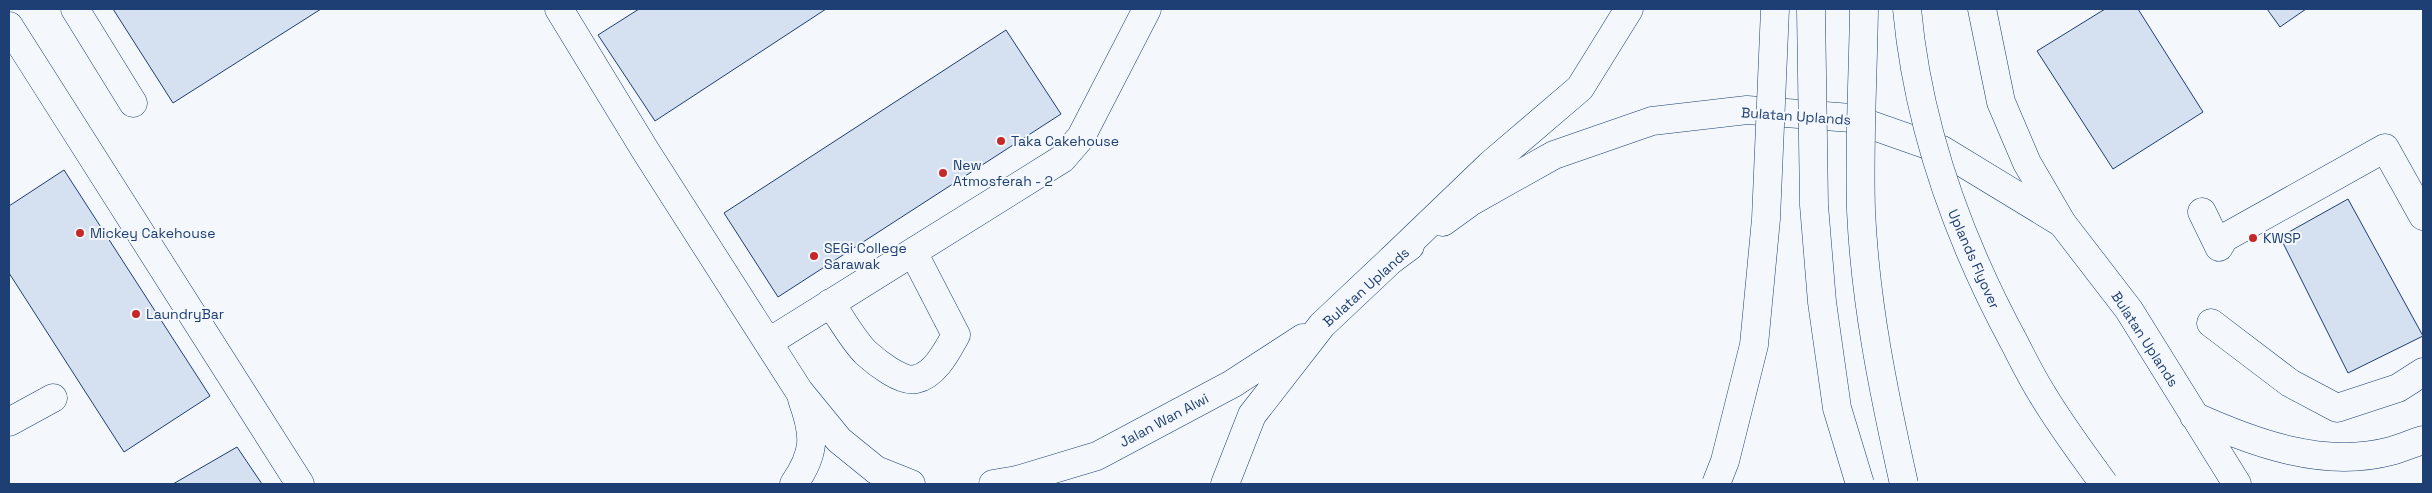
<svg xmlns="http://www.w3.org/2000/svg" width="2432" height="493" viewBox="0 0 2432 493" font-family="'Space Grotesk',sans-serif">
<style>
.building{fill:#d5e0f0;stroke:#1d3f73}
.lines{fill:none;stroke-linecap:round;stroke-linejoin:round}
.minor-casing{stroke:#1d3f73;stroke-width:29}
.major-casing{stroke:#1d3f73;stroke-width:29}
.highway-casing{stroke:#1d3f73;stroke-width:29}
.minor{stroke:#f4f7fb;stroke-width:28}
.major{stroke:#f4f7fb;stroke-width:28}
.highway{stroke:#f4f7fb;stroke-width:28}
.major-bridge-casing{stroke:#1d3f73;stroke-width:29;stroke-linecap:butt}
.highway-bridge-casing{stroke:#1d3f73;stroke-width:29;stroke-linecap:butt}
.major-bridge{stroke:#f4f7fb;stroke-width:28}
.highway-bridge{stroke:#f4f7fb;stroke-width:28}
.poi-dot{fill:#c62828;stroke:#f4f7fb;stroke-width:2}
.labels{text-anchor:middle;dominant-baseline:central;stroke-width:4;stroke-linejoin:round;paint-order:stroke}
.street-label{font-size:14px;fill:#1d3f73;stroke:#f4f7fb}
.poi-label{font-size:14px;fill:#1d3f73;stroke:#f4f7fb;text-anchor:start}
</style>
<rect width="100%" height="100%" fill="#f4f7fb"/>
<path class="building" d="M113,9h208l-148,94z
M639,9h187l-171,112 -57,-86z
M2105,9h33l65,103 -90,57 -76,-118z
M2267,9h39l-26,18z
M1006,30l55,84 -283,183 -54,-84z
M64,170l146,226 -86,56 -115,-179v-67z
M2348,199l75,137 -75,37 -68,-136z
M237,447l25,37h-89z"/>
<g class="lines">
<g class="minor-casing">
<path id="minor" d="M75,9l58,94
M559,9l86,141 154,241 40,49 37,30 35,14
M9,26l291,458
M2202,212l17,35 5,-9 161,-90 38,68
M830,303c12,16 22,36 36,50 10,9 36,30 50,26 19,-4 31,-28 40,-44l-43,-83
M2211,323l79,60 47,25 61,-20 25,-16
M769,342l293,-183 19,-22 66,-128
M9,422l44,-24
M794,484c22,-32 21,-49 8,-85"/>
</g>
<g class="major-casing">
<path id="major" d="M1443,222l29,-21 82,-46 98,-34 95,-11 104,8 91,32 120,73 67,87 108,174
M2194,416c60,27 130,53 197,35 11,-3 22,-8 32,-11
M993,484l24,-4 80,-24 135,-72 71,-46
M1225,484l27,-69 70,-90 69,-65 19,-14"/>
</g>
<g class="highway-casing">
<path id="highway" d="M1982,9l19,93 26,61 35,60
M1391,260l99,-95 90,-77 49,-79"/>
</g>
<use href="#minor" class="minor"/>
<use href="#major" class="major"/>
<use href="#highway" class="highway"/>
<g class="major-bridge-casing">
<path id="major-bridge" d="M1811,9l3,196 8,97 15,106 23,76
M1864,9c-1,67 -5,134 -3,201 4,93 23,184 43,274"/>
</g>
<g class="highway-bridge-casing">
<path id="highway-bridge" d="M1907,9c11,119 51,230 108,335 9,18 18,36 29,53 18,30 40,59 60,87
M1716,484l9,-23 29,-116 12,-126 9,-210"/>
</g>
<use href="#major-bridge" class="major-bridge"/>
<use href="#highway-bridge" class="highway-bridge"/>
</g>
<g class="poi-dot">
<circle cx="1001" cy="141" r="5"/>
<circle cx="943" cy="173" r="5"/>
<circle cx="80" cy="233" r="5"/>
<circle cx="2253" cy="238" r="5"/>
<circle cx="814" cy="256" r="5"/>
<circle cx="136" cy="314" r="5"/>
</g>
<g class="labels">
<g class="street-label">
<text transform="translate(1796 116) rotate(4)">Bulatan Uplands</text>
<text transform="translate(1974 259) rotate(66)">Uplands Flyover</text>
<text transform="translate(1366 287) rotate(-42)">Bulatan Uplands</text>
<text transform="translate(2145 339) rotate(57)">Bulatan Uplands</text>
<text transform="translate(1164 420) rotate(-28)">Jalan Wan Alwi</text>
</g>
<g class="poi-label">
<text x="1011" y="141">Taka Cakehouse</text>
<text x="953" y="165">New<tspan x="953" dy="16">Atmosferah - 2</tspan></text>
<text x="90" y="233">Mickey Cakehouse</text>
<text x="2263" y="238">KWSP</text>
<text x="824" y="248">SEGi College<tspan x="824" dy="16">Sarawak</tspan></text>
<text x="146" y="314">LaundryBar</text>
</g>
</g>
<rect width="2432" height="493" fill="none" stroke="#1d3f73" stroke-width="20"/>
</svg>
